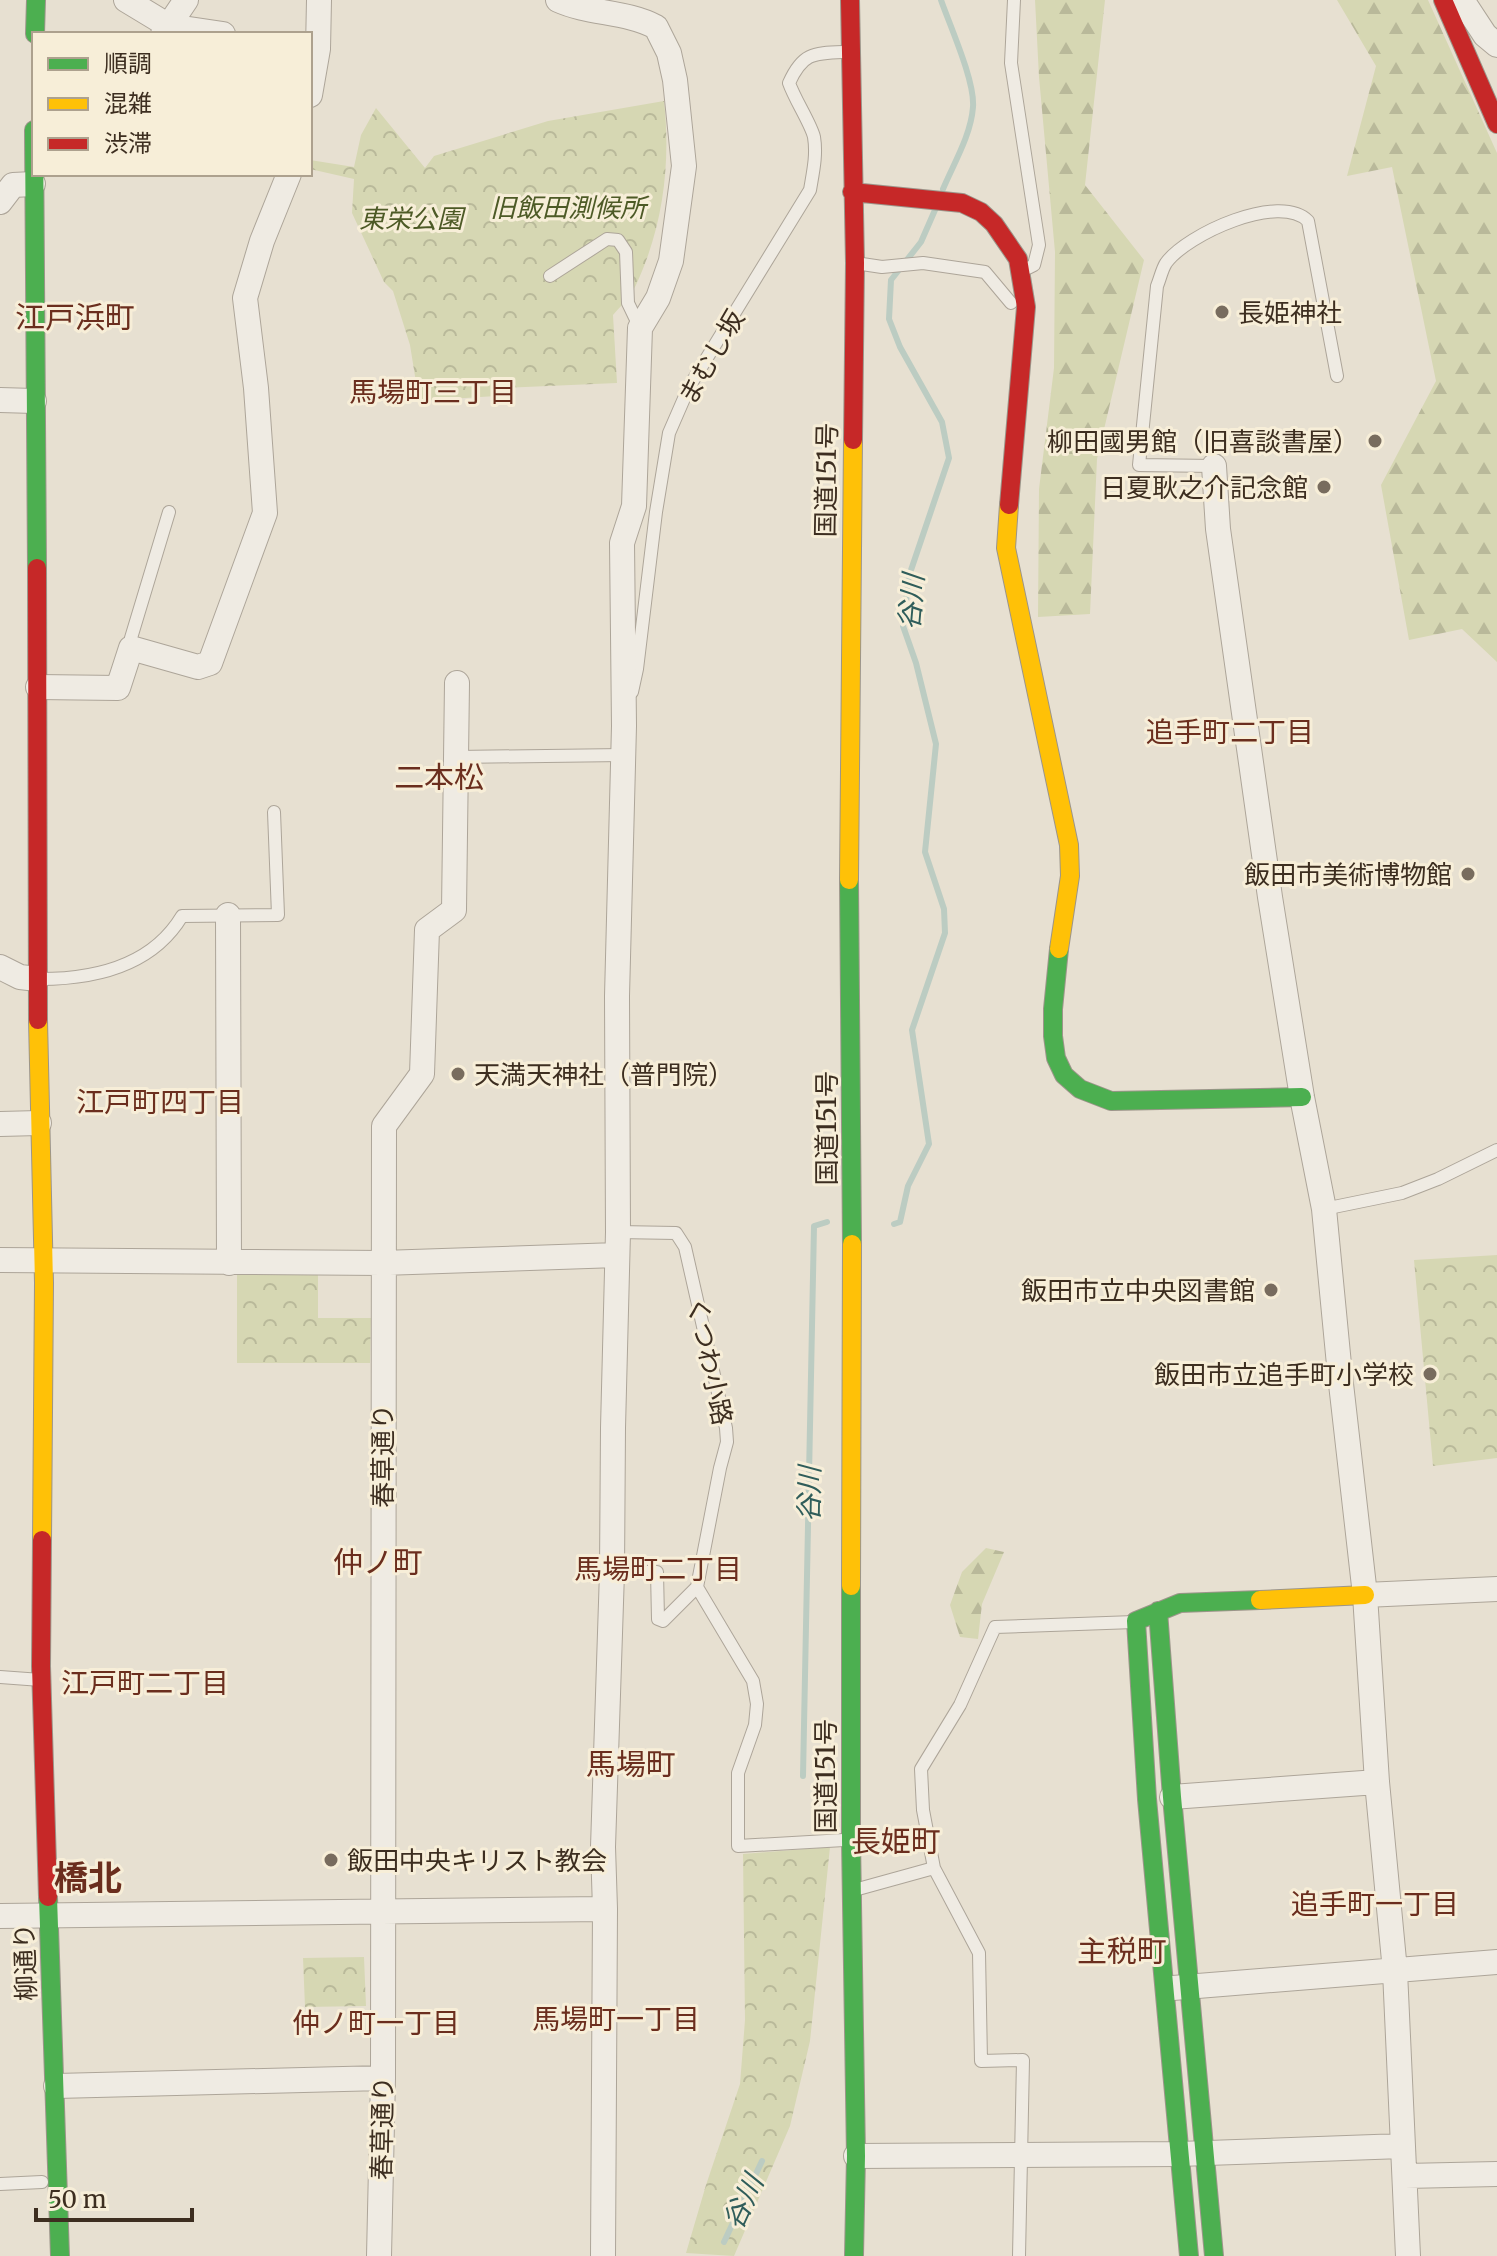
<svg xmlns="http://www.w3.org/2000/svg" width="1497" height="2256" viewBox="0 0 1497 2256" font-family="Merriweather,'Noto Sans JP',serif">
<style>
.forest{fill:url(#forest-firs)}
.park{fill:url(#park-crowns)}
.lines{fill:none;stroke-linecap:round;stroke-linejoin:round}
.stream{stroke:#bcccc2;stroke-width:6}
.lane-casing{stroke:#ada599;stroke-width:14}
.street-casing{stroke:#ada599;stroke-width:26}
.fast-casing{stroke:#9c958a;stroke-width:20}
.slow-casing{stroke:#9c958a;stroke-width:20}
.jam-casing{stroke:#9c958a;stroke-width:20}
.lane{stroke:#efebe3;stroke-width:12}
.street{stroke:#efebe3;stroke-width:24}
.fast{stroke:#4caf50;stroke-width:18}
.slow{stroke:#ffc107;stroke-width:18}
.jam{stroke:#c62828;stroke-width:18}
.poi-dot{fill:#786c5e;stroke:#f7eed8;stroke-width:3}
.labels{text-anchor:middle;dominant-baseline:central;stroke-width:6;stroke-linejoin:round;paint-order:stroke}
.park-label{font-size:26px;font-style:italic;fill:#4d5a26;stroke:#f7eed8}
.poi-label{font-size:26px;fill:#3d2e20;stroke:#f7eed8;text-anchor:end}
.street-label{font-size:26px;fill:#3d2e20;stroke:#f7eed8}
.neighbourhood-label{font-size:28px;fill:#6b2e1e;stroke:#f7eed8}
.water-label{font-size:28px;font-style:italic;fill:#2f5d5a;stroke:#f7eed8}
.quarter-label{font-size:30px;fill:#6b2e1e;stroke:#f7eed8}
.district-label{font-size:34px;font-weight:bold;fill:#6b2e1e;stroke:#f7eed8}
</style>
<defs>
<pattern id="forest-firs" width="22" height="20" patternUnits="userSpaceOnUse" patternTransform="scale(2)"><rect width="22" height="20" fill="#d6d7b3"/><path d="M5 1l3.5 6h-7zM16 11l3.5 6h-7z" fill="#b9b99a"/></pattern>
<pattern id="park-crowns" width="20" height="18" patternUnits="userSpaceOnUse" patternTransform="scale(2)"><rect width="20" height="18" fill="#d6d7b3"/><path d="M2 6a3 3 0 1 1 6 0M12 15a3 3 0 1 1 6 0" fill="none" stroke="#b9b99a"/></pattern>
</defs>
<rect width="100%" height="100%" fill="#e7e0d1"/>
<path class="forest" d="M1035,0h70l-20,185 59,75 -47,199 -7,155 -52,3 1,-128 15,-121 1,-116 -16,-175z
M1337,0h91l69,153v509l-35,-33 -53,11 -28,-155 55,-104 -44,-214 -45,9 29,-110z
M986,1548l18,4 -22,52 -4,35 -18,-2 -10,-32 12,-33z"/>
<path class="park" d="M664,101c7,63 -1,126 -28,184 -5,11 -15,21 -23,30l4,68 -117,5 -4,8 -77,5 -9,-56 -17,-54 -9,-9 -32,-69 2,-34 -44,-10v-9l44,7 7,-32 15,-27 49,60 9,-12 114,-35z
M1497,1255v203l-64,8 -19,-206z
M237,1271h81v47h53l-1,45h-133z
M830,1847l-20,194 -20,85 -56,130 -48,-3 20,-68 34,-101 5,-64 -2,-166z
M364,1957l2,49 -61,1 -2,-49z"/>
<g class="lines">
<path class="stream" d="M941,0c9,26 34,81 32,107 -2,28 -19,56 -30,82
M894,1224l6,-2 8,-36 21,-42 -17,-114 33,-97 -1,-24 -19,-57 11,-108 -20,-81 -13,-37 6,-50 40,-118 -7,-36 -42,-75 -11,-28 2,-39 30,-38 14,-32
M803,1776l11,-550 13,-4
M724,2242l38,-81"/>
<g class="lane-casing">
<path id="lane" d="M1014,0l-3,63 28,182 -5,20 -6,3
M862,264l20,3 41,-4 62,9 26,31
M550,276l57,-37 11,1 8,12 2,51 12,25
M1214,466l-75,-1 18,-179c3,-7 5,-17 9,-23 21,-29 114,-71 142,-42l29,155
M131,648v-10l38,-126
M632,692l5,-23 19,-157 13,-79 20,-46 121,-197c3,-18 7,-35 4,-53 -3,-13 -19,-37 -25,-54 13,-29 23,-30 54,-31
M456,757l167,-2
M40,979c55,0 112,-13 142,-63l96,-1 -4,-103
M1324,1209l78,-16 36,-14 59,-29
M618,1232l58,1 9,14 41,181 1,14 -7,26 -23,119 56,94 4,23 -2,21 -17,48v73l106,-6
M612,1572h45l1,47 5,2 34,-34
M0,1677l41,3
M934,1868l-11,-58 -2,-41 39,-64 35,-78 139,-5
M858,1889l76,-21 45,85 2,108 42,-1 -4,196
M0,2184l42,-2"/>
</g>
<g class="street-casing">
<path id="street" d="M126,0l43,26 54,8
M558,0c31,14 68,11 98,27l13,26 6,27 9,86 -13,95 -13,37 -18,30 -6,178 -12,37 2,183 -7,270 1,236 -5,196 -1,144 -9,275 2,62 -2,347
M1462,0l23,35 12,10
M163,34l23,-34
M310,95l8,-46 1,-49
M0,202l13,-17 20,-1
M0,400l34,1
M1214,466l4,63 52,368 32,200 22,112 16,166 25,220 12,187 18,189 13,285
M38,687l80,1 13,-40 67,19 12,-4 55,-150 -9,-125 -11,-90 17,-57 27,-67
M228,915l1,348
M0,967l20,10 17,2
M0,1124l39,-1
M0,1260l382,3 235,-8
M1365,1595l132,-6
M1172,1797l205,-15
M0,1916l605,-7
M1173,1988l324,-26
M56,2086l327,-8
M856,2156l323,-2 223,-8
M1405,2176l92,-2
M379,2256l4,-178 1,-952 38,-52 5,-144 27,-20 3,-227"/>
</g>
<g class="fast-casing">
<path id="fast" d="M35,34l1,-34
M34,130l3,438
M849,880l3,364
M1059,949l-6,60v27l3,22 8,17 16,14 31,12 191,-4
M851,1586v254l5,316 -2,100
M1158,1611l14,186 42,459
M48,1897l12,359
M1189,2256l-42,-457 -11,-178 44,-18 80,-3"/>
</g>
<g class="slow-casing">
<path id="slow" d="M1009,505l-3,43 63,297 1,31 -11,73
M849,880l4,-440
M38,1020l6,263 -2,257
M851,1586l1,-342
M1260,1600l105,-5"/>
</g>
<g class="jam-casing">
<path id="jam" d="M850,0l5,263 -2,177
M1443,0l54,124
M852,192l110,11 19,9 13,12 24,35 8,48 -17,198
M37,568l1,452
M42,1540l-1,126 7,231"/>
</g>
<use href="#lane" class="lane"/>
<use href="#street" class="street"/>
<use href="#fast" class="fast"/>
<use href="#slow" class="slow"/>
<use href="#jam" class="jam"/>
</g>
<g class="poi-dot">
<circle cx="1222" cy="312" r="8"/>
<circle cx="1375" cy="441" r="8"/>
<circle cx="1324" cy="487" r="8"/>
<circle cx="1468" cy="874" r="8"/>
<circle cx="458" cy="1074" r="8"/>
<circle cx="1271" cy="1290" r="8"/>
<circle cx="1430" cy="1374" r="8"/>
<circle cx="331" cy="1860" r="8"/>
</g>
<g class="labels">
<g class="park-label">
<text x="568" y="207">旧飯田測候所</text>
<text x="411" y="218">東栄公園</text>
</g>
<g class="poi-label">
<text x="1238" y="312" text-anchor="start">長姫神社</text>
<text x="1359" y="441">柳田國男館（旧喜談書屋）</text>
<text x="1308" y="487">日夏耿之介記念館</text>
<text x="1452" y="874">飯田市美術博物館</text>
<text x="474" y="1074" text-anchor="start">天満天神社（普門院）</text>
<text x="1255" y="1290">飯田市立中央図書館</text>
<text x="1414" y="1374">飯田市立追手町小学校</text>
<text x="347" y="1860" text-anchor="start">飯田中央キリスト教会</text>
</g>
<g class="street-label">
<text transform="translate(711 357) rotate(-60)">まむし坂</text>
<text transform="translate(826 480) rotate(-89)">国道151号</text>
<text transform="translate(826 1128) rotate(-90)">国道151号</text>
<text transform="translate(710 1361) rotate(78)">くつわ小路</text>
<text transform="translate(382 1456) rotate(-90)">春草通り</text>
<text transform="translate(825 1776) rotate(-90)">国道151号</text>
<text transform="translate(25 1962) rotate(-92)">柳通り</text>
<text transform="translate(382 2128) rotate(-89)">春草通り</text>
</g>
<g class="neighbourhood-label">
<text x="433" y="392">馬場町三丁目</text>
<text x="1230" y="732">追手町二丁目</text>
<text x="160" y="1102">江戸町四丁目</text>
<text x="658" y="1569">馬場町二丁目</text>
<text x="145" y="1683">江戸町二丁目</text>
<text x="1375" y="1904">追手町一丁目</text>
<text x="616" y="2019">馬場町一丁目</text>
<text x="376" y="2023">仲ノ町一丁目</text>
</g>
<g class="water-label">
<text transform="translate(911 602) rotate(-85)">谷川</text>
<text transform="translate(809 1494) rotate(-89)">谷川</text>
<text transform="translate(743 2202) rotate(-65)">谷川</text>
</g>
<g class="quarter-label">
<text x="75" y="317">江戸浜町</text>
<text x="439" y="777">二本松</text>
<text x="378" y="1562">仲ノ町</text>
<text x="631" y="1764">馬場町</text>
<text x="896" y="1841">長姫町</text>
<text x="1122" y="1951">主税町</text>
</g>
<g class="district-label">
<text x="88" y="1878">橋北</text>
</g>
</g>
<rect x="32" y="32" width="280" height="144" fill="#f7eed8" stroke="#ada18e" stroke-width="2"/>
<rect x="48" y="58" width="40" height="12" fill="#4caf50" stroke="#ada18e" stroke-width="2"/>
<text x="104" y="72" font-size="24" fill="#3d2e20">順調</text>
<rect x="48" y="98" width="40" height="12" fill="#ffc107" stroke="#ada18e" stroke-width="2"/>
<text x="104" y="112" font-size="24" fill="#3d2e20">混雑</text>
<rect x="48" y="138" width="40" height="12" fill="#c62828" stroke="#ada18e" stroke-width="2"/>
<text x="104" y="152" font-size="24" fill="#3d2e20">渋滞</text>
<path d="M36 2208v12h156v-12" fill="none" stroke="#3d2e20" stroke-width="4"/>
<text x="48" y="2208" font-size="24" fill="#3d2e20" stroke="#f7eed8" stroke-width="6" paint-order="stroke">50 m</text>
</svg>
